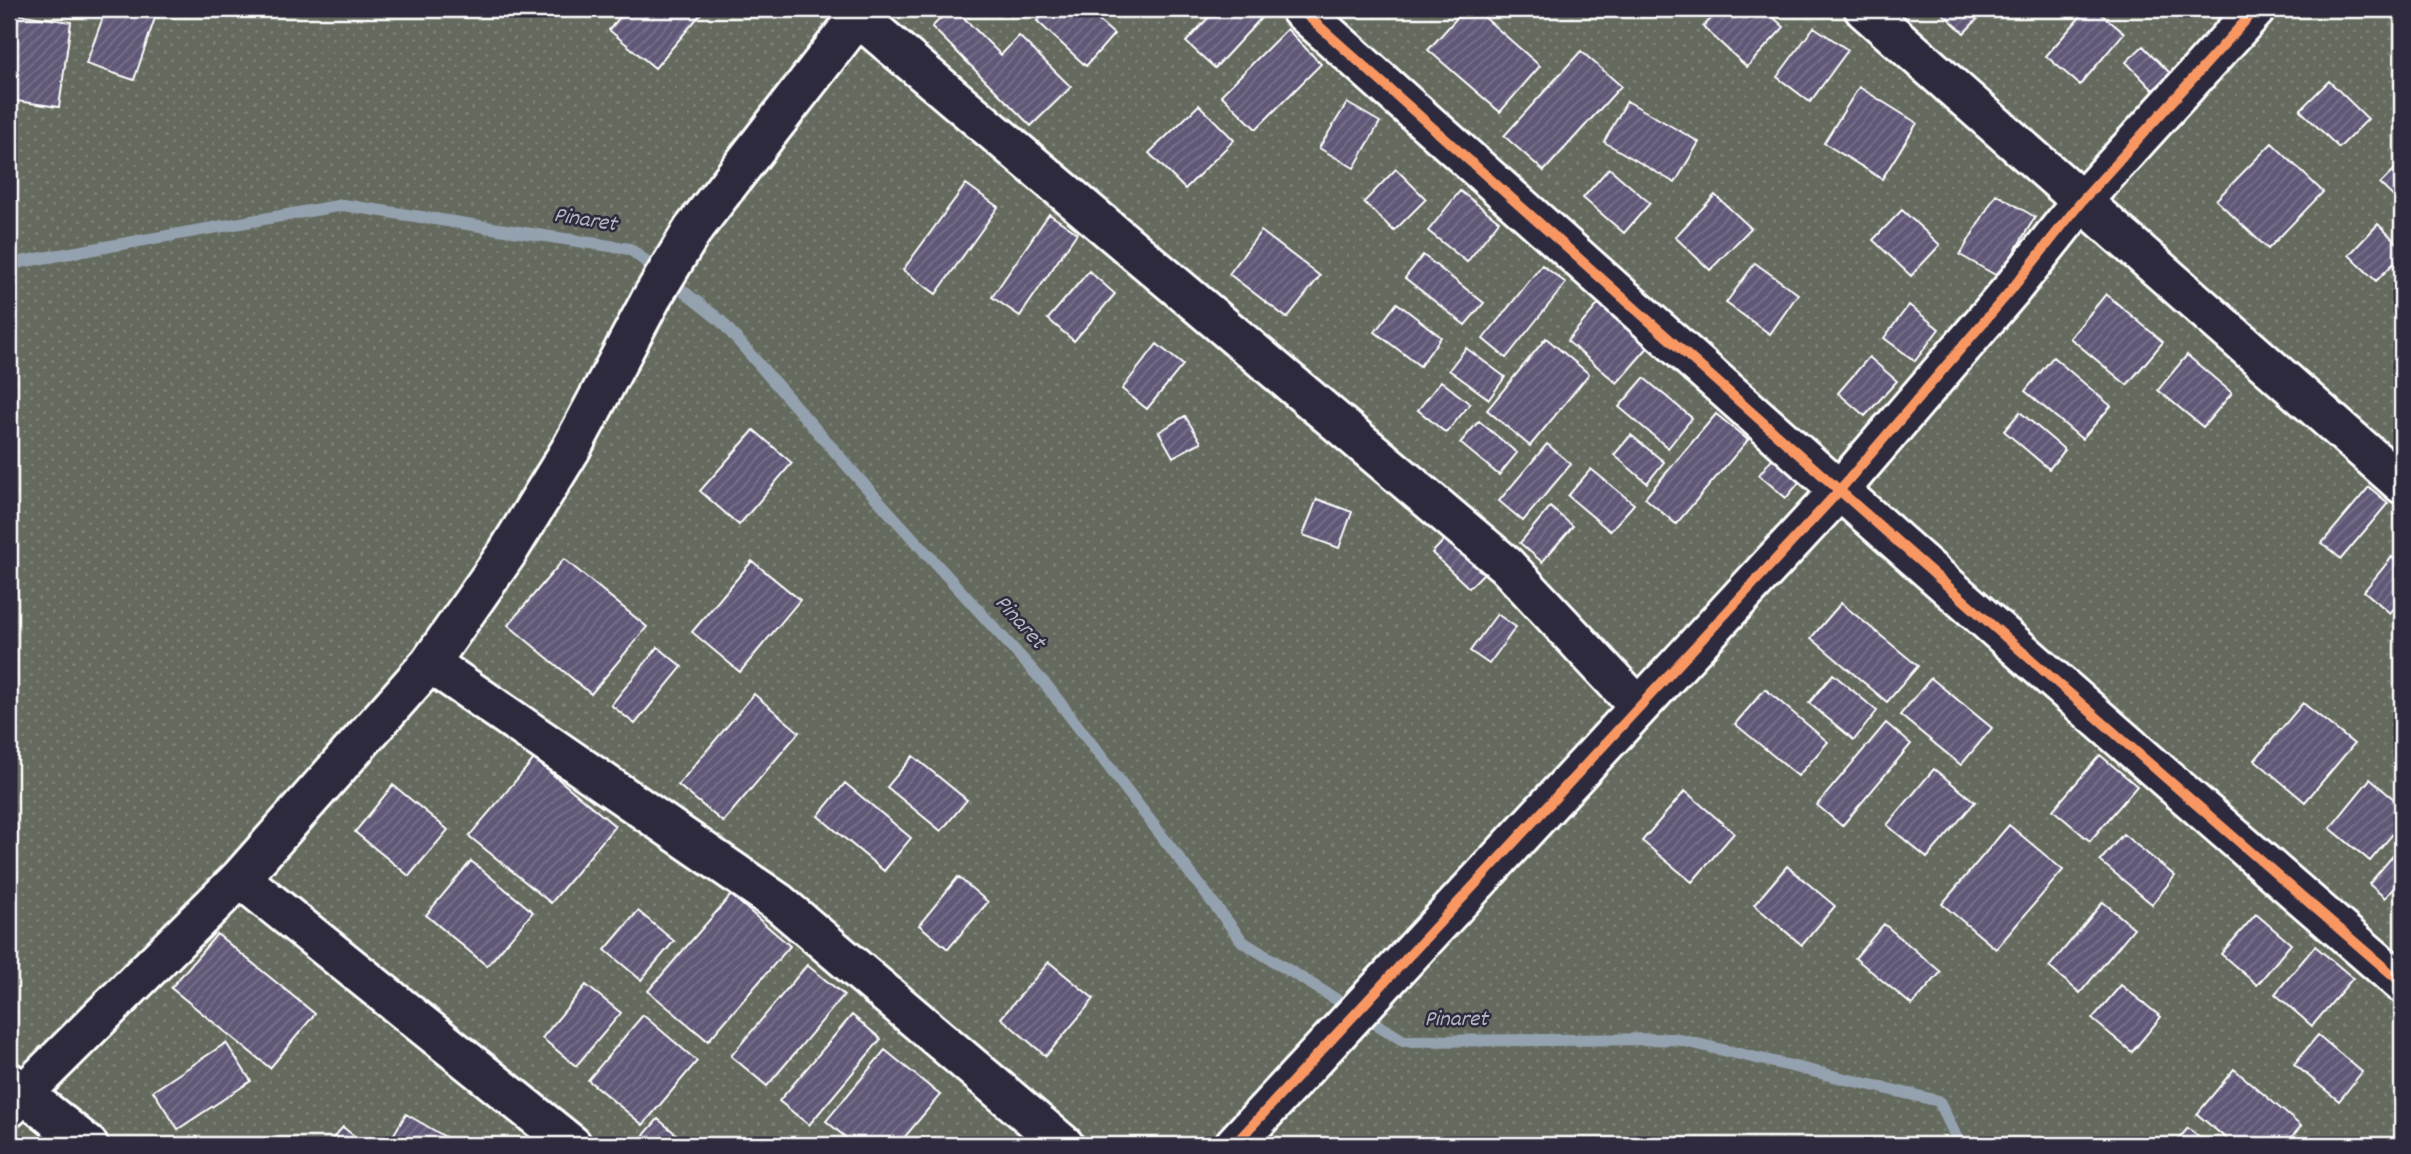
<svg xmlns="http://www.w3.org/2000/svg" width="2411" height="1154" viewBox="0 0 2411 1154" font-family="Dekko,sans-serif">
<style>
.grass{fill:url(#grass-dots);stroke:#b2b5ae;stroke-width:2}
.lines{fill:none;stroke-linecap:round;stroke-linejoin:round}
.stream{stroke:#94a1ae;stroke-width:12}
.building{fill:url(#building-hatch);stroke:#fff;stroke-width:2}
.minor-casing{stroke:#fff;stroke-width:44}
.minor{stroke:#2f2a3d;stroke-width:38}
.cycleway-casing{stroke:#2f2a3d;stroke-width:15}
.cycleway{stroke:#f99763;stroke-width:10}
.labels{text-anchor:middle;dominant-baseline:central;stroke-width:5;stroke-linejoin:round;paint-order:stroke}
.water-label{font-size:23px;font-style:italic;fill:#afb8c2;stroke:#2f2a3d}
</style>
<defs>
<pattern id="grass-dots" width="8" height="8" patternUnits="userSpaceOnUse" patternTransform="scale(1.75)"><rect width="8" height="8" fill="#656b5e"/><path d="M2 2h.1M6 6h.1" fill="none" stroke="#7c8176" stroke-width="1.8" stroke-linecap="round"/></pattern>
<pattern id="building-hatch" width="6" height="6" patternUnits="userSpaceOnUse" patternTransform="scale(1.75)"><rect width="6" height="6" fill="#615876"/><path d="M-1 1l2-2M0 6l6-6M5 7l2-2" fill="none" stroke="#79718b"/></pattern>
</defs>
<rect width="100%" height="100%" fill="#3e384e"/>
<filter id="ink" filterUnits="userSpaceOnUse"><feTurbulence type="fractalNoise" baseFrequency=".0143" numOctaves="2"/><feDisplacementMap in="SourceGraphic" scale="14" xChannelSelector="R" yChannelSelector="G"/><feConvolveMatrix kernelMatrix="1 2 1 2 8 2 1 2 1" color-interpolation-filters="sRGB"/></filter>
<g filter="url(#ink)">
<path class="grass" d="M9,9h2393v1136h-2393z"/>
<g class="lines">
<path class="stream" d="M9,264l334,-59 287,44 91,72 138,158 188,207 196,256 161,99 272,-2 263,62 21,44"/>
</g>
<path class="building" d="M106,9h52l-24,71 -48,-16z
M627,9h78l-50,59 -46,-38z
M950,9h5l46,46 18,-19 52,51 -40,39 -99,-99z
M1048,9h37l29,25 -28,32 -49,-45z
M1117,9h15l-6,7z
M1216,9h36l10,8 -47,51 -29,-26z
M1465,9h10l65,57 -40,46 -72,-62z
M1670,9h18l-9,8z
M1720,9h44l20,18 -37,40 -44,-40z
M1938,9h49l-23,24z
M2087,9h8l29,24 -44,52 -34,-29z
M9,13l62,9 -12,85 -50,-7z
M1814,27l34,23 -38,52 -33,-25z
M1287,29l34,35 -65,65 -35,-34z
M2143,46l28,28 -18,16 -27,-28z
M1581,51l40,35 -77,85 -40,-35z
M2329,81l39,38 -29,29 -39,-38z
M1859,87l58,36 -35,56 -58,-36z
M1627,101l72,41 -24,41 -71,-41z
M1347,103l33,19 -26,46 -35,-20z
M1199,105l35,35 -49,49 -36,-36z
M2272,143l51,49 -55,57 -52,-49z
M2401,163l1,1v41l-22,-21z
M1609,168l41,35 -26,30 -41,-35z
M1396,169l30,30 -32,32 -30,-29z
M966,184l32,23 -62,87 -33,-24z
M1460,191l39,30 -32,41 -39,-31z
M1996,194l39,23 -36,60 -39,-22z
M1715,195l36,33 -41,42 -35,-33z
M1902,210l38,35 -29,31 -38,-36z
M1049,214l28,19 -57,83 -28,-19z
M2378,224l24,24v7l-26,26 -27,-26z
M1261,231l59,45 -33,42 -58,-44z
M1423,255l61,48 -19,22 -60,-47z
M1755,263l43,31 -28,40 -44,-31z
M1542,265l24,18 -60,75 -23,-19z
M1089,271l26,23 -41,47 -26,-22z
M2106,294l57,48 -36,43 -57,-47z
M1601,301l50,43 -34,39 -50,-42z
M1397,303l44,34 -21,29 -45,-34z
M1909,305l30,24 -24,32 -31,-23z
M1546,338l43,36 -59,72 -43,-36z
M1157,344l26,21 -36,44 -25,-20z
M1466,348l39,29 -16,22 -40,-29z
M2187,355l45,38 -29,34 -45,-37z
M1869,357l28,24 -32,35 -27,-23z
M2053,357l58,49 -29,33 -57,-48z
M1644,378l48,40 -24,30 -49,-41z
M1441,381l29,23 -24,29 -28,-23z
M2020,412l45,38 -16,19 -45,-38z
M1716,414l32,26 -72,84 -31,-26z
M1185,416l16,26 -28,15 -14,-25z
M1479,421l38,32 -18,22 -39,-32z
M754,430l38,33 -53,62 -39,-34z
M1631,435l33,27 -17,21 -33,-28z
M1547,444l24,20 -48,57 -24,-20z
M1775,455l28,23 -17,20 -27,-23z
M1591,469l43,35 -24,27 -42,-35z
M2369,487l19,16 -47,56 -19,-16z
M1317,499l35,13 -13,36 -36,-13z
M1550,507l23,19 -31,36 -22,-19z
M1448,536l38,35 -17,17 -37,-35z
M2392,557l10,9v33l-12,14 -26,-22z
M564,559l83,68 -56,67 -83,-69z
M752,561l48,39 -60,72 -48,-40z
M1841,603l77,63 -31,36 -76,-64z
M1497,614l19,13 -27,37 -19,-13z
M658,647l24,20 -47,57 -24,-19z
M1833,674l44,37 -23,29 -45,-37z
M1931,678l61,50 -31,37 -61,-50z
M1765,689l63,53 -30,34 -63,-52z
M754,694l45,38 -76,90 -45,-37z
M2303,703l51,41 -49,58 -50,-42z
M1886,723l25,21 -69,82 -25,-21z
M2100,755l37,31 -47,55 -37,-31z
M913,756l54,44 -26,31 -54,-44z
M534,759l81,67 -64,77 -82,-67z
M1934,769l41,33 -48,56 -40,-33z
M2370,779l32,27v17l-32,38 -40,-33z
M845,783l66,55 -27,33 -66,-55z
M393,785l55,45 -39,46 -54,-44z
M1685,791l49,42 -42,49 -50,-41z
M2009,825l54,45 -67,79 -54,-45z
M2123,834l52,42 -23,28 -52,-43z
M2402,845v33l-17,20 -16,-14z
M471,861l62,51 -46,54 -61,-51z
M1787,866l48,40 -33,39 -48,-40z
M958,877l30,25 -40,47 -29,-24z
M731,895l59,51 -82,95 -60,-50z
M2103,902l31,26 -54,65 -31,-26z
M638,911l36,30 -33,39 -36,-30z
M2256,914l35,30 -34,41 -36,-31z
M1884,924l57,48 -29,33 -57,-47z
M217,934l98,80 -45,54 -99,-80z
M2315,946l38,32 -41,48 -37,-32z
M1049,962l45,37 -48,57 -45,-38z
M807,965l37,30 -77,91 -36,-30z
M586,985l35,28 -45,53 -34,-28z
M2121,985l40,32 -29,35 -40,-33z
M643,1015l54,46 -54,64 -55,-45z
M852,1015l29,24 -72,86 -30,-24z
M2318,1035l44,37 -23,29 -45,-37z
M226,1043l25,38 -73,48 -25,-38z
M885,1050l55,45 -42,50h-43l-29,-24z
M2234,1069l67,57 -16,19h-51l-37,-31z
M406,1114l48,28 -2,3 -64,-1z
M658,1119l31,26 -52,-2z
M343,1127l22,18h-38z
M2188,1128l20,17h-35z"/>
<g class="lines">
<g class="minor-casing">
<path id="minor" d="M1300,9c365,327 731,654 1102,974
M1864,9l538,475
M858,17l648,548 133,142
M430,663l349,240 285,242
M240,878l332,267
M9,1082l79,63
M9,1108l231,-230 190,-215 77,-110 64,-104 80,-150 41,-68 172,-222
M1234,1145l604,-653 173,-202 70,-88 175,-193"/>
</g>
<use href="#minor" class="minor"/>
<g class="cycleway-casing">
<path id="cycleway" d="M1300,9c365,327 731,654 1102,974
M1234,1145l604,-653 173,-202 70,-88 175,-193"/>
</g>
<use href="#cycleway" class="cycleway"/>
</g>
</g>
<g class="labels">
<g class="water-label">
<text transform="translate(585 221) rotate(9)">Pinaret</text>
<text transform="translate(1019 623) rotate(48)">Pinaret</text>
<text x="1456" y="1020">Pinaret</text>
</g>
</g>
<rect width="2411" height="1154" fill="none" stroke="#2f2a3d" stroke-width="35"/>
<rect x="18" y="18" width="2376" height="1119" fill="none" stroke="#fff" stroke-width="2.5" filter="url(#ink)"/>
</svg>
